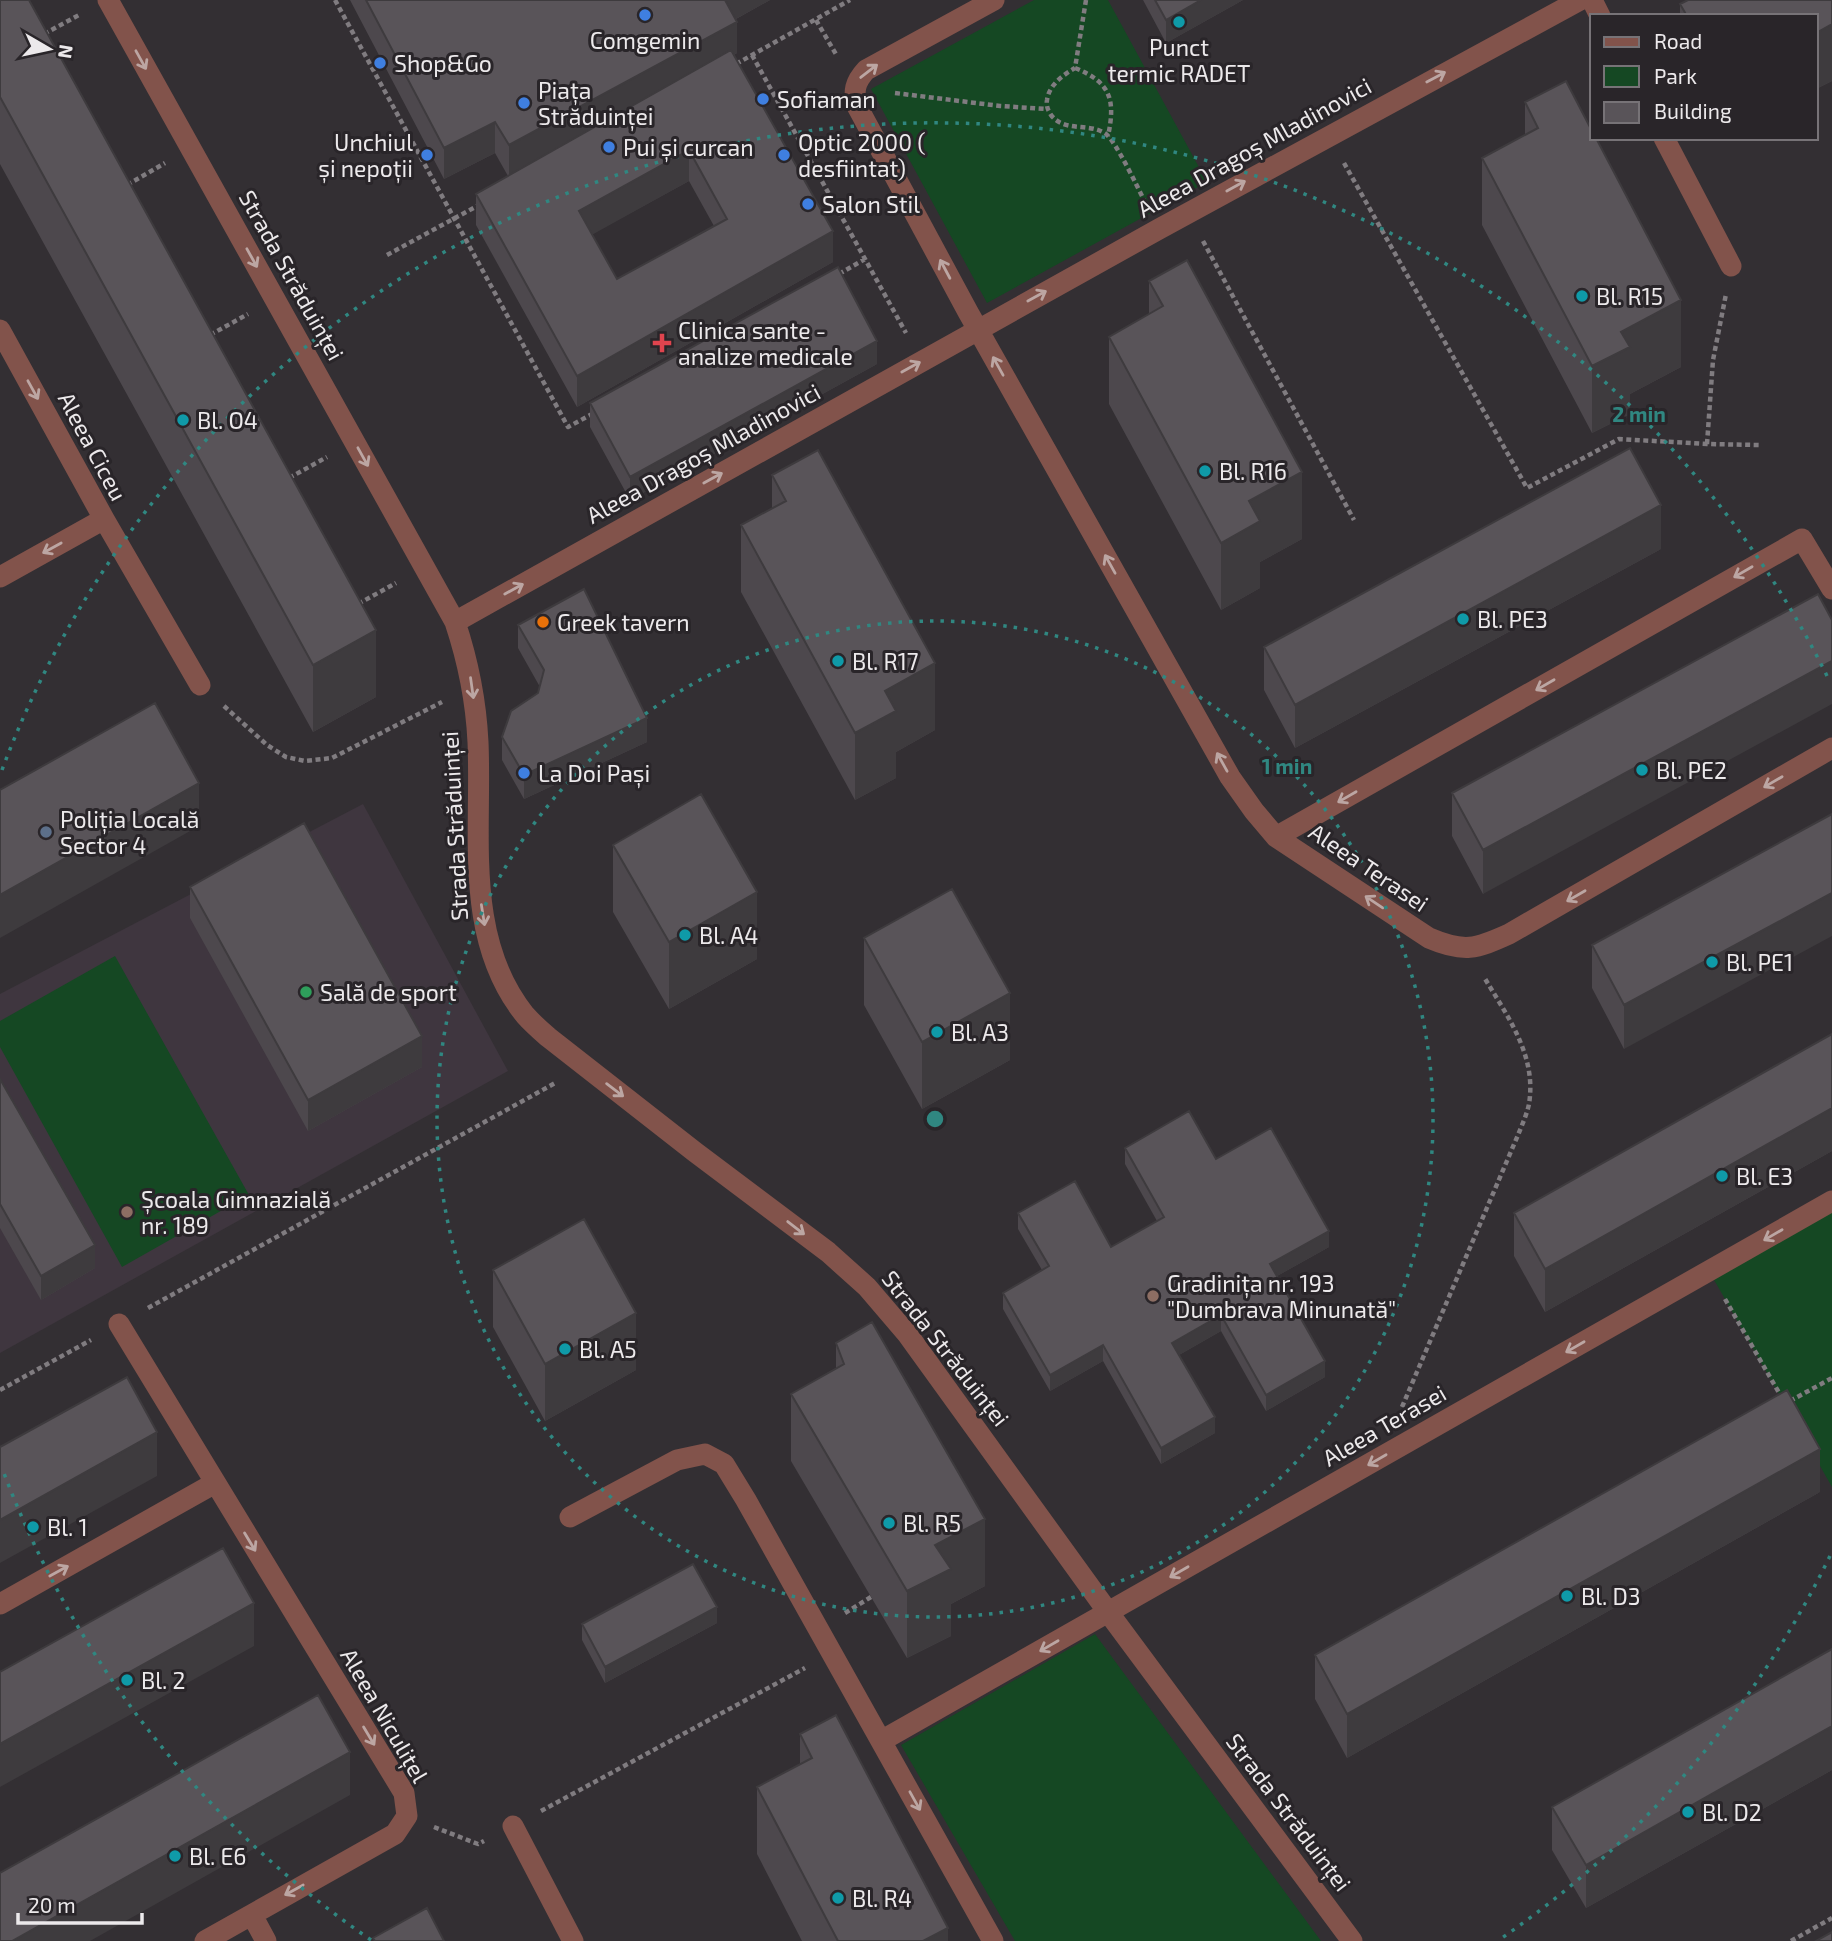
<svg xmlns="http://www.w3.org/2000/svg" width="1832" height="1941" viewBox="0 0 1832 1941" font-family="'Exo 2',sans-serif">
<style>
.built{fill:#3f363f}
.green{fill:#154823}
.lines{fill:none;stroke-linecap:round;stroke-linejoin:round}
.path{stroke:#807c80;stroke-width:4.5;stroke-dasharray:5 3.5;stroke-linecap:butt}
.minor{stroke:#82534b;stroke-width:21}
.wall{fill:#4d484d;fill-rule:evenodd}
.shaded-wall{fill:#3e3b3e}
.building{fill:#595459;stroke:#3e3b3e;stroke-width:2;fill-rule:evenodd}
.oneway{stroke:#bca6a3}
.ring{fill:none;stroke:#308781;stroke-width:3.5;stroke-dasharray:3.5 7}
.shop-dot{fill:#3f7fe0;stroke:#292529;stroke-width:2.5}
.culture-dot{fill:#0f9aa8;stroke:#292529;stroke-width:2.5}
.health-dot{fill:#e0444e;stroke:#292529;stroke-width:2.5}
.food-dot{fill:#e8710a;stroke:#292529;stroke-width:2.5}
.service-dot{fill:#5c6f8a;stroke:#292529;stroke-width:2.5}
.leisure-dot{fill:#2e9e5b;stroke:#292529;stroke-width:2.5}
.education-dot{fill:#8d6e63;stroke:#292529;stroke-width:2.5}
.labels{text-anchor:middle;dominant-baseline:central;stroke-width:6;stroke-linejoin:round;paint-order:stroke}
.poi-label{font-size:23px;fill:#ece9eb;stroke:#292529;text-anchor:start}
.street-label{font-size:23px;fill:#ece9eb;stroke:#292529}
.centre{fill:#308781;stroke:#292529;stroke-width:3.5}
.ring-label{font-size:21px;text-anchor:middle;font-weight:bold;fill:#308781;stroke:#292529;stroke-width:6;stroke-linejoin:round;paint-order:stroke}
</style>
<rect width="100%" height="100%" fill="#332f33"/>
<path class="built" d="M363,804l145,267 -508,282v-359z"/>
<path class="green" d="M1034,0h74l99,182 -220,121 -116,-214z
M115,956l134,239 -127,72 -122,-220v-26z
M1832,1201v286l-123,-216z
M1095,1634l226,307h-306l-114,-196z"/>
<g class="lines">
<path class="path" d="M335,0l233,427 26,-14
M1086,0l-11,68c-12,7 -26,17 -28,32 -1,6 1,10 4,15 14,18 38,7 55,19 10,8 31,52 38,66
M816,20l21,36
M44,34l35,-19
M752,55l154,278
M736,64l114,-64
M1075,68c35,14 41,31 33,68
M895,93l105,13 47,3
M1344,163l183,325 92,-49 88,5 53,1
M127,185l38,-22
M1203,241l151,279
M387,255l92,-50
M839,274l26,-15
M210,335l38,-21
M1707,444l6,-84 13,-66
M289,478l38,-21
M358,604l38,-21
M224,706l43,39 19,12 19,4 27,-3 110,-56
M1725,1299l57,99
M148,1308l409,-226
M0,1390l91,-50
M1790,1401l42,-23
M1402,1407l116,-272c4,-10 9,-21 11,-31 8,-49 -22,-88 -45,-127
M845,1613l26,-16
M541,1811l264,-143
M434,1827l44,17 6,-3
M1791,1941l41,-23"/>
<path class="minor" d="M108,0l347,622c13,39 21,79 23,120 4,92 -15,196 47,273 7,8 15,15 23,22l147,115 133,100 39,35 41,48 200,277 244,329
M994,0l-128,70c-11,12 -13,21 -9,36l111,206 262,465 24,34 22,26 153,101c35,15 47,11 80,-4l323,-186
M1592,0l8,16
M1664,138l67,128
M0,330l104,189 96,166
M0,577l104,-58
M455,622l704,-393 421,-229
M1276,837l526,-298 30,50
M119,1324l285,469 3,23 -12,18 -190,107
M570,1517l107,-57 28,-6 19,10 22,36 247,441
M0,1604l215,-121
M881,1741l951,-540
M513,1826l60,115
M252,1915l14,26"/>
</g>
<path class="wall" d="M0,0l376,697 -63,35 -313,-568z
M350,0h420l-34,19 1,34 -3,2 99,207 -256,145 -101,-182v-31l32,-18 -13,-23 -51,26zM689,181l25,45 -97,53 -25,-45z
M1143,0h100l-77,43z
M1832,0v81l-16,8v-73h-136v-12z
M1525,102l156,265 -51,27v20l-38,19 -110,-208v-67l43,-23z
M1149,281l153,258 -42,23v26l-39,22 -112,-206v-67l40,-23z
M877,364l-247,136 -40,-73v-24z
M772,475l163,255 -39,22v26l-41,22 -114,-208v-67l31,-16z
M1661,549l-366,199 -31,-58v-43z
M1818,594l-335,300 -31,-58v-43z
M518,625l129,117 -123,57 -22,-39v-23l36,-44 2,-6 -22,-39z
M1832,814l-208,235 -32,-61v-43z
M613,845l144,114 -88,50 -56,-97z
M190,887l232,180 -114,64 -118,-213z
M864,938l146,122 -88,49 -58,-104z
M1832,1034v117l-287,161 -31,-56v-43z
M0,1079l95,189 -54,32 -41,-72z
M1125,1148l91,11 113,88 -52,29 48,101 -59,34 -45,-80 -42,24 36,78 -54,31 -58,-103 -53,30 -47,-82v-16l39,-23 -24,-41v-16l93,34 46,-26 -32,-57z
M493,1270l143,100 -91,51 -52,-94z
M836,1343l149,243 -34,18v32l-44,22 -116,-197v-67l45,-26z
M1820,1492l-473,266 -32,-59v-44z
M717,1623l-112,60 -23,-43v-16z
M1832,1649v121l-246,138 -34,-58v-43z
M800,1734l148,207h-146l-45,-87v-67l43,-22z"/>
<path class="shaded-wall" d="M723,0h47l-47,26z
M1201,0h42l-77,43v-23z
M737,22v31l-228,123v-31z
M1832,24v57l-16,8v-56z
M495,122v31l-51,26v-31z
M689,150v31l-110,61v-31z
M833,231v31l-256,145v-31z
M1681,300v67l-51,27v20l-38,19v-67l29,-34z
M877,341v23l-247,136v-23z
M1302,472v67l-42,23v26l-39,22v-67l28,-42z
M1661,505v44l-366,199v-43z
M376,630v67l-63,35v-67z
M1832,661v43l-349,190v-44z
M935,663v67l-39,22v26l-41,22v-67l30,-42z
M647,718v24l-123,57v-24z
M199,783v43l-199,112v-43z
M757,892v67l-88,50v-67z
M1832,893v43l-208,113v-44z
M1010,993v67l-88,49v-67z
M422,1036v31l-114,64v-31z
M1832,1108v43l-287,161v-43z
M1329,1231v16l-59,33v-16z
M95,1245v23l-54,32v-24z
M636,1313v57l-91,51v-57z
M1221,1315v16l-49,28v-16z
M1103,1345v16l-53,30v-16z
M1325,1361v16l-59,34v-16z
M1215,1417v16l-54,31v-16z
M157,1432v44l-157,87v-43z
M1820,1449v43l-473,266v-44z
M985,1519v67l-34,18v32l-44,22v-67l28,-46z
M254,1603v43l-254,141v-43z
M717,1607v16l-112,60v-16z
M1832,1726v44l-246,138v-43z
M350,1752v43l-260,146h-78z
M948,1928v13h-25z"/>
<path class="building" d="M0,0h29l347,630 -63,35 -313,-568z
M366,0h359l12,22 -228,123 -14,-23 -51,26z
M1155,0h46l-35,20z
M1688,0h144v24l-16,9v-17h-129l-7,-12z
M731,50l102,181 -256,145 -101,-182zM689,150l38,69 -110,60 -38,-68z
M1566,81l26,50v7h4l85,162 -60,32 9,15 -38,19 -110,-208 56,-30 -13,-26z
M1187,260l115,212 -53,29 11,20 -39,22 -112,-206 54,-31 -14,-25z
M838,267l39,74 -247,136 -40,-74z
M1630,448l31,57 -366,200 -31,-58z
M818,450l117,213 -50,28 11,20 -41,22 -114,-208 45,-24 -14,-26z
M584,589l63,129 -123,57 -22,-38 9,-26 27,-18 6,-23 -26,-45z
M1818,594l14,26v41l-349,189 -31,-57z
M155,703l44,80 -199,112v-105z
M701,794l56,98 -88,50 -56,-97z
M1832,814v79l-208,112 -32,-60z
M304,823l118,213 -114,64 -118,-213z
M952,889l58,104 -88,49 -58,-104z
M1832,1034v74l-287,161 -31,-56z
M0,1079l95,166 -54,31 -41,-72z
M1189,1111l27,48 55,-31 58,103 -59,33 55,97 -59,34 -45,-80 -49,28 43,74 -54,31 -58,-103 -53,30 -47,-82 46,-27 -31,-53 57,-32 36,66 53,-30 -39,-69z
M584,1219l52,94 -91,51 -52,-94z
M872,1322l113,197 -50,26 16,24 -44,22 -116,-197 53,-30 -8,-21z
M127,1377l30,55 -157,88v-73z
M1787,1390l33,59 -473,265 -32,-59z
M223,1548l31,55 -254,141v-72z
M693,1564l24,43 -112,60 -23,-43z
M1832,1649v77l-246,139 -34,-58z
M318,1695l32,57 -338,189h-12v-68z
M836,1715l112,213 -25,13h-85l-81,-154 55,-29 -12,-24z
M427,1908l17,33h-69l-2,-3z
M1832,1932v9h-16z"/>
<defs><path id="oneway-shaft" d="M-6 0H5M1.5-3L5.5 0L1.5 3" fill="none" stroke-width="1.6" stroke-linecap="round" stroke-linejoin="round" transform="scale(1.75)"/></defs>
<g class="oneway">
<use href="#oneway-shaft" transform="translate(141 60) rotate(61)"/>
<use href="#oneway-shaft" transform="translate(869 71) rotate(-38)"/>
<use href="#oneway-shaft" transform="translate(1436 77) rotate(-28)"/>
<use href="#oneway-shaft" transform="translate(1236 186) rotate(-29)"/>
<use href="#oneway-shaft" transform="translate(252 258) rotate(61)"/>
<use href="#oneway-shaft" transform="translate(945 269) rotate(-118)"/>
<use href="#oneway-shaft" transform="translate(1037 296) rotate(-29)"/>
<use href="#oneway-shaft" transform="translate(998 366) rotate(-119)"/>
<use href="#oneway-shaft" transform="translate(911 367) rotate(-29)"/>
<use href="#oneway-shaft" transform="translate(33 390) rotate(61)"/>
<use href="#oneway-shaft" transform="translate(363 457) rotate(61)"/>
<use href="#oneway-shaft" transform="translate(713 478) rotate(-29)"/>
<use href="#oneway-shaft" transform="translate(52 548) rotate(151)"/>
<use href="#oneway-shaft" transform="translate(1110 564) rotate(-119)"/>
<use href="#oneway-shaft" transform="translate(1743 572) rotate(150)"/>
<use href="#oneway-shaft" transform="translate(514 589) rotate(-29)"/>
<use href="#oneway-shaft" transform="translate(1545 685) rotate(150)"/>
<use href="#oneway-shaft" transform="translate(472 688) rotate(82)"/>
<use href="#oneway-shaft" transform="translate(1222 762) rotate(-119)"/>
<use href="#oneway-shaft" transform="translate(1773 782) rotate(150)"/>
<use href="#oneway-shaft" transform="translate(1347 797) rotate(150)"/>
<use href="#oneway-shaft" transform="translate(1576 896) rotate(150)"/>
<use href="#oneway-shaft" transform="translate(1374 902) rotate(-146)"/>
<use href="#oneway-shaft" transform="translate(483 915) rotate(81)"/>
<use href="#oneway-shaft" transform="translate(615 1090) rotate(37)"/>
<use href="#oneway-shaft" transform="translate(796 1228) rotate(38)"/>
<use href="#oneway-shaft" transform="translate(1773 1235) rotate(150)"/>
<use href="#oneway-shaft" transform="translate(1575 1347) rotate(150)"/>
<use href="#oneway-shaft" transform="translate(1377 1460) rotate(150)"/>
<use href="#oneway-shaft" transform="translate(250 1542) rotate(59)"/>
<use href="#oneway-shaft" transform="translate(59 1571) rotate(-29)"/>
<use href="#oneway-shaft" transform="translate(1179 1572) rotate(150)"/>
<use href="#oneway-shaft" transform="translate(1049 1646) rotate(150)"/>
<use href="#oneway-shaft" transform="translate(369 1736) rotate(59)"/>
<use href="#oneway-shaft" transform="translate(915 1801) rotate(61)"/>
<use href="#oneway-shaft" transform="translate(294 1890) rotate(151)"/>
</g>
<g class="ring">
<circle cx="935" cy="1119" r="498"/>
<path d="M1830 1556A996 996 0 0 1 1499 1940M371 1940A996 996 0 0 1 2 1468M2 770A996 996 0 0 1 1830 682"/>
</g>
<g class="shop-dot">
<circle cx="645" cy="15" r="7"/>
<circle cx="380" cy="63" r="7"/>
<circle cx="763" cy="99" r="7"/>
<circle cx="524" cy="103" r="7"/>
<circle cx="609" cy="147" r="7"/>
<circle cx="427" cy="155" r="7"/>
<circle cx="784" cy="155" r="7"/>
<circle cx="808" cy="204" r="7"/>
<circle cx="524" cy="773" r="7"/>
</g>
<g class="culture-dot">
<circle cx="1179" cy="22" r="7"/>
<circle cx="1582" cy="296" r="7"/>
<circle cx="183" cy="420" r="7"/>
<circle cx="1205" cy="471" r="7"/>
<circle cx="1463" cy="619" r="7"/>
<circle cx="838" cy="661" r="7"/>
<circle cx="1642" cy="770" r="7"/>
<circle cx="685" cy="935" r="7"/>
<circle cx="1712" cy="962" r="7"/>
<circle cx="937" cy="1032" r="7"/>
<circle cx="1722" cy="1176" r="7"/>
<circle cx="565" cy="1349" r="7"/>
<circle cx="889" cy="1523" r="7"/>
<circle cx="33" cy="1527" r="7"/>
<circle cx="1567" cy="1596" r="7"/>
<circle cx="127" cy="1680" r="7"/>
<circle cx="1688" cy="1812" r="7"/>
<circle cx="175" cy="1856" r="7"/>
<circle cx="838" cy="1898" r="7"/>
</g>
<path class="health-dot" d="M658.5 332.5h7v7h7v7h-7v7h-7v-7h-7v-7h7z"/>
<circle class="food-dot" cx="543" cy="622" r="7"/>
<circle class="service-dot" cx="46" cy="832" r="7"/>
<circle class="leisure-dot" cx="306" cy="992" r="7"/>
<g class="education-dot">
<circle cx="127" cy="1212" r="7"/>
<circle cx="1153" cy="1296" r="7"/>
</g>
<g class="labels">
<g class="poi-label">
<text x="645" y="40" text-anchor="middle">Comgemin</text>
<text x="1179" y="47" text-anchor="middle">Punct<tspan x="1179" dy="26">termic RADET</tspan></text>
<text x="394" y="63">Shop&amp;Go</text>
<text x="538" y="90">Piața<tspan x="538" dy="26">Străduinței</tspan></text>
<text x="777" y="99">Sofiaman</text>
<text x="413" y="142" text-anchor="end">Unchiul<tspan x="413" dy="26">și nepoții</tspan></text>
<text x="798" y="142">Optic 2000 (<tspan x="798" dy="26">desfiintat)</tspan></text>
<text x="623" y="147">Pui și curcan</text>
<text x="822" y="204">Salon Stil</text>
<text x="1596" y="296">Bl. R15</text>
<text x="678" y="330">Clinica sante -<tspan x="678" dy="26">analize medicale</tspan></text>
<text x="197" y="420">Bl. O4</text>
<text x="1219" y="471">Bl. R16</text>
<text x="1477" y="619">Bl. PE3</text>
<text x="557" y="622">Greek tavern</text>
<text x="852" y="661">Bl. R17</text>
<text x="1656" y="770">Bl. PE2</text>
<text x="538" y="773">La Doi Pași</text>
<text x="60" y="819">Poliția Locală<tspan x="60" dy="26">Sector 4</tspan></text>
<text x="699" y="935">Bl. A4</text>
<text x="1726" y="962">Bl. PE1</text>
<text x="320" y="992">Sală de sport</text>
<text x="951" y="1032">Bl. A3</text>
<text x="1736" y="1176">Bl. E3</text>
<text x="141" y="1199">Școala Gimnazială<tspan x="141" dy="26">nr. 189</tspan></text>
<text x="1167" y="1283">Gradinița nr. 193<tspan x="1167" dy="26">"Dumbrava Minunată"</tspan></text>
<text x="579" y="1349">Bl. A5</text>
<text x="903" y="1523">Bl. R5</text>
<text x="47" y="1527">Bl. 1</text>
<text x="1581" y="1596">Bl. D3</text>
<text x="141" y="1680">Bl. 2</text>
<text x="1702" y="1812">Bl. D2</text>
<text x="189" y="1856">Bl. E6</text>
<text x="852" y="1898">Bl. R4</text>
</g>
<g class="street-label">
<text transform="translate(1254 147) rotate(-29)">Aleea Dragoș Mladinovici</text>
<text transform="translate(292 275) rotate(61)">Strada Străduinței</text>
<text transform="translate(93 446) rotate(62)">Aleea Ciceu</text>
<text transform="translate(703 453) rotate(-29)">Aleea Dragoș Mladinovici</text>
<text transform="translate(454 826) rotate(-93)">Strada Străduinței</text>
<text transform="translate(1369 867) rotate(34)">Aleea Terasei</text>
<text transform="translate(946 1348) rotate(52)">Strada Străduinței</text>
<text transform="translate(1384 1425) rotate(-30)">Aleea Terasei</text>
<text transform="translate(385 1715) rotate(60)">Aleea Niculițel</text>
<text transform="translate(1289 1812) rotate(53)">Strada Străduinței</text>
</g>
</g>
<circle cx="935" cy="1119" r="10" class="centre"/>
<g class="ring-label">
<text x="1639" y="422">2 min</text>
<text x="1287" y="774">1 min</text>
</g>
<rect x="1590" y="14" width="228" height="126" fill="#292529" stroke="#777377" stroke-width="2"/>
<rect x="1604" y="37" width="35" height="10" fill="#82534b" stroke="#777377" stroke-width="2"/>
<text x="1654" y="49" font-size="21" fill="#ece9eb">Road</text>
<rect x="1604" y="66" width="35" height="21" fill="#154823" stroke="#777377" stroke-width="2"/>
<text x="1654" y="84" font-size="21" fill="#ece9eb">Park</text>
<rect x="1604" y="102" width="35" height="21" fill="#595459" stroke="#777377" stroke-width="2"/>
<text x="1654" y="119" font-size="21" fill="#ece9eb">Building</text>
<g transform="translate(49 49) rotate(99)" stroke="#292529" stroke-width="5" paint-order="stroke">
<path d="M0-5L12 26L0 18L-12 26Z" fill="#ece9eb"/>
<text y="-10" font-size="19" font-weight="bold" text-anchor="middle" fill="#ece9eb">N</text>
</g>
<path d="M18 1913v10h124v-10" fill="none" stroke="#ece9eb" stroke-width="3.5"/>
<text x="28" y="1913" font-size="21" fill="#ece9eb" stroke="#292529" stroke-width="5" paint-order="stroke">20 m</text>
</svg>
